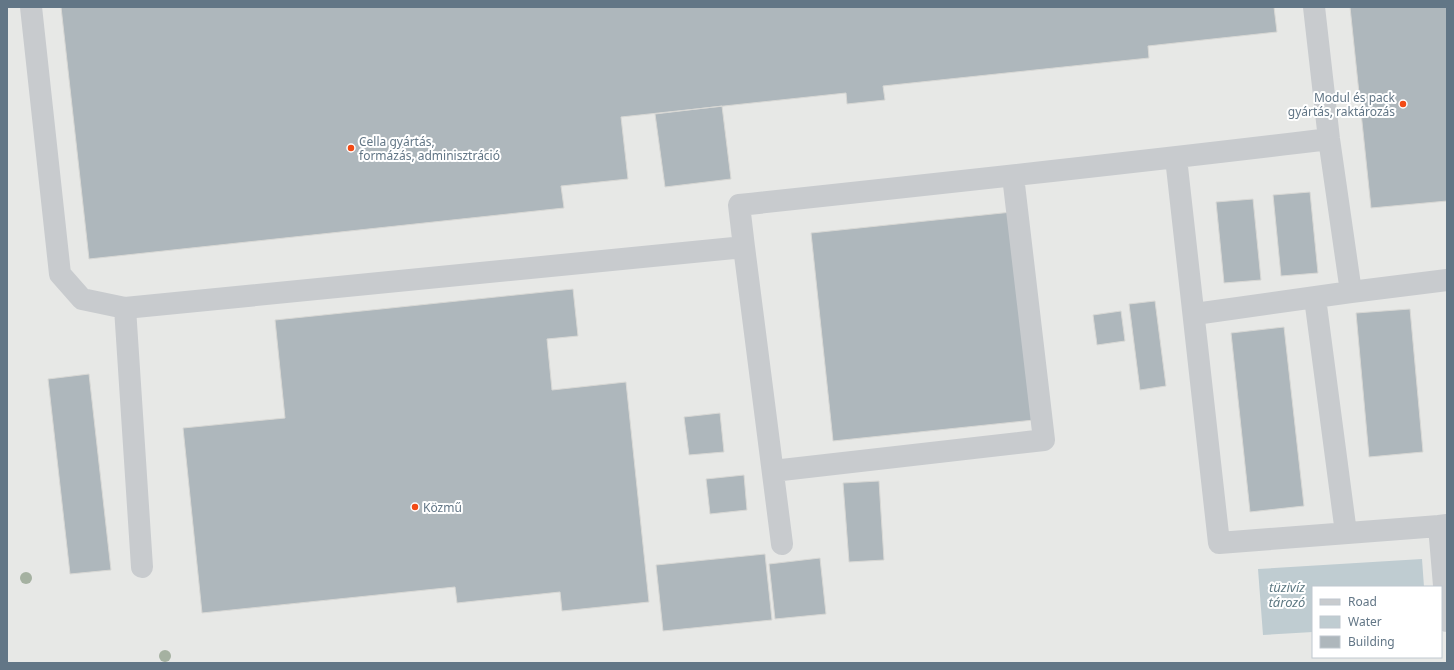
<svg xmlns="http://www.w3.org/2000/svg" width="1454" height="670" viewBox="0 0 1454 670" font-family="'Noto Sans',sans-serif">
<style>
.built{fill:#e7e8e6;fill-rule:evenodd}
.water{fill:#bfccd1}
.building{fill:#aeb7bc;stroke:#d8d8d5}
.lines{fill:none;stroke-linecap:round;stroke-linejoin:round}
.minor{stroke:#c8cbce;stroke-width:22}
.tree{fill:#a5b1a1}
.poi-dot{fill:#f34a15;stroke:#fff;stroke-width:1.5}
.labels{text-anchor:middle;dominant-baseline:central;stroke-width:4;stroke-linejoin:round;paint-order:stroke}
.poi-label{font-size:12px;fill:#627686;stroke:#fff;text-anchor:start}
.water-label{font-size:13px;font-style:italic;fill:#5e7983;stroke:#fff}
</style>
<rect width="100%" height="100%" fill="#f6f6f2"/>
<path class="built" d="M7,7h1440v656h-1440zM1313,587h128v70h-128z"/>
<path class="water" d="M1422,559l2,28h-111v45l-50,3 -5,-66z"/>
<path class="building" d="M61,7h1213l3,25 -129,14 1,12 -266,28 2,14 -38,4 -1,-11 -225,24 7,62 -67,7 3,22 -475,51z
M1350,7h97v194l-76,7z
M722,106l9,73 -66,8 -10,-73z
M1310,192l8,81 -37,3 -8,-81z
M1253,199l8,81 -37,3 -8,-81z
M1012,212l22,208 -201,21 -22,-208z
M573,289l5,47 -31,3 5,51 74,-8 23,220 -87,9 -2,-19 -103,11 -2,-16 -253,26 -19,-185 102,-10 -10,-98z
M1155,301l11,85 -26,4 -11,-86z
M1410,309l13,143 -54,5 -13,-144z
M1121,311l4,30 -28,4 -4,-30z
M1284,327l20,179 -54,6 -19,-179z
M89,374l22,196 -41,4 -22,-195z
M720,413l4,39 -35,3 -5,-38z
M744,475l3,35 -37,4 -4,-35z
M879,481l5,79 -35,2 -6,-79z
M765,554l7,66 -109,11 -7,-66z
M820,558l6,56 -51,5 -6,-55z"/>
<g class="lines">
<path class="minor" d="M31,7l29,267 22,25 43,9 619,-61 -5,-42c197,-21 394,-42 590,-66
M1314,7l15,132 22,153
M1176,158l43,385 220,-17
M744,247l38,297
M1315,298l31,235
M125,308l17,259
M1195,314l156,-22 96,-12
M773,471l271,-31 -31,-264
M1447,525l-8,1 8,95"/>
</g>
<g class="tree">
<circle cx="26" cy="578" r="6"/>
<circle cx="165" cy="656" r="6"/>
</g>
<g class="poi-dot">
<circle cx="1403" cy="104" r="4"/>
<circle cx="351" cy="148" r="4"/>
<circle cx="415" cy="507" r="4"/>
</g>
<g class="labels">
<g class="poi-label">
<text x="1395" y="97" text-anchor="end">Modul és pack<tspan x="1395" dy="14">gyártás, raktározás</tspan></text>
<text x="359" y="141">Cella gyártás,<tspan x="359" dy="14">formázás, adminisztráció</tspan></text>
<text x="423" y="507">Közmű</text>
</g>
<g class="water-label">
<text x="1287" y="587">tüzivíz<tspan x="1287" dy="15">tározó</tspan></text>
</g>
</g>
<rect width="1454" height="670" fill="none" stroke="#627686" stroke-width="16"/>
<rect x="1312" y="586" width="130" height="72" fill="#ffffff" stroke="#c0c8cf"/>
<rect x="1320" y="599" width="20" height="6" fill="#c8cbce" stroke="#c0c8cf"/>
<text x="1348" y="606" font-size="12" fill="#627686">Road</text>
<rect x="1320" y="616" width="20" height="12" fill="#bfccd1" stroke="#c0c8cf"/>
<text x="1348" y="626" font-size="12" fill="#627686">Water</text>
<rect x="1320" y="636" width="20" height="12" fill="#aeb7bc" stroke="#c0c8cf"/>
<text x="1348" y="646" font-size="12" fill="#627686">Building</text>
</svg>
